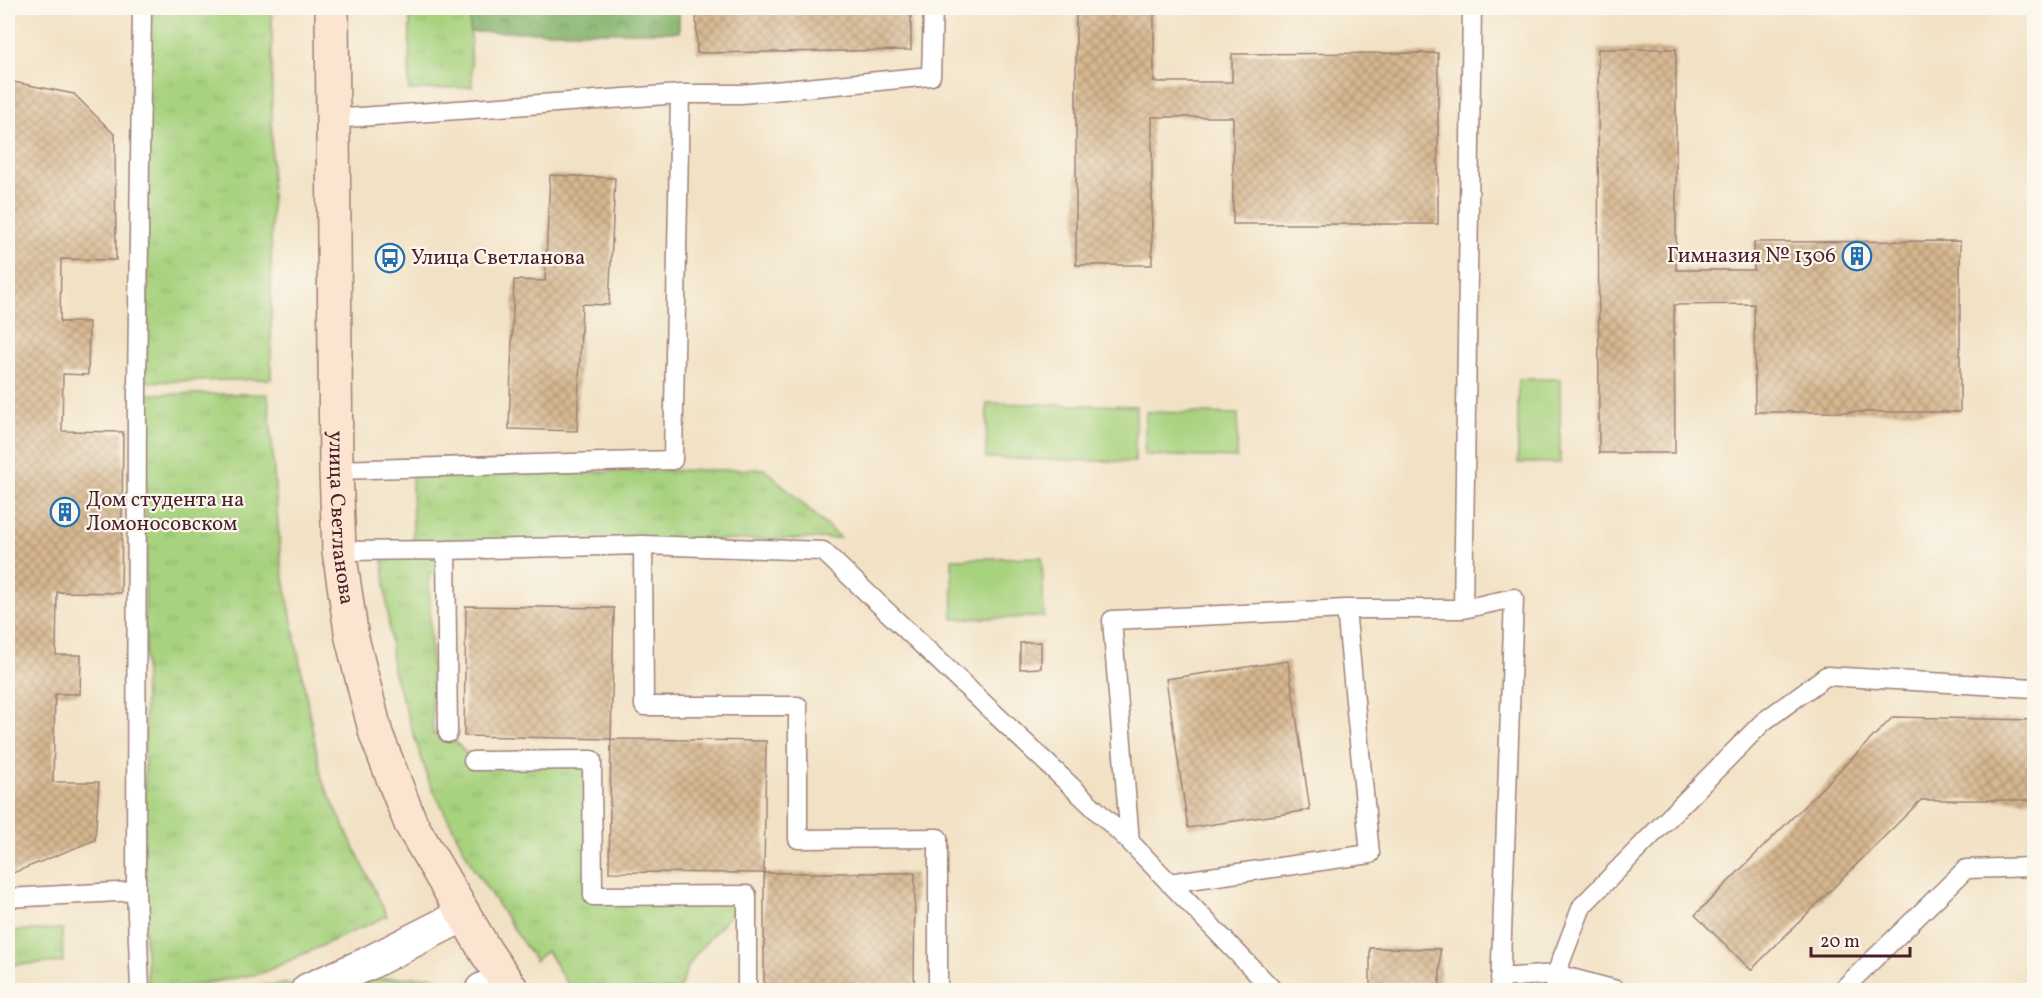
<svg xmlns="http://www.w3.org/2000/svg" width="2042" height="998" viewBox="0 0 2042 998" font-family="Vollkorn,serif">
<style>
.grass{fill:url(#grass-tufts);stroke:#787854;stroke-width:1.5}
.forest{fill:url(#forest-crowns);stroke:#686a4c;stroke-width:1.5}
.park{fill:#a7d27e;stroke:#787854;stroke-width:1.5}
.building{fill:url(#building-cross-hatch)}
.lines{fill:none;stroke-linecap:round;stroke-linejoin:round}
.lane-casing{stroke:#9e8078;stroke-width:21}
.street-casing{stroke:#9e8078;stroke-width:36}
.secondary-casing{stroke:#9e8078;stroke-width:36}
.lane{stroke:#fff;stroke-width:18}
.street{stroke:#fff;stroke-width:33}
.secondary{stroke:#fce5d0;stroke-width:33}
.labels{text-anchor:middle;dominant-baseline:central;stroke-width:4.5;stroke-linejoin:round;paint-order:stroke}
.poi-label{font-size:21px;fill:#4a1f2b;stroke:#fbf7ec;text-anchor:start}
.street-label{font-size:21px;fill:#4a1f2b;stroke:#fbf7ec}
</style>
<defs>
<pattern id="grass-tufts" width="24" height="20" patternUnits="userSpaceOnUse" patternTransform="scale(1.5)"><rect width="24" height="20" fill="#a7d27e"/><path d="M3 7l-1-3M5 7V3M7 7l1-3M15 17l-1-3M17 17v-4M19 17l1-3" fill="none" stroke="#91b46d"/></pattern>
<pattern id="forest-crowns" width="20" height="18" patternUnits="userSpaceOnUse" patternTransform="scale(1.5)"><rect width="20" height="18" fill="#85b46d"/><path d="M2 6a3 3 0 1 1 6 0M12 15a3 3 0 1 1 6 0" fill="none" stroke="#6f925a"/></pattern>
<pattern id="building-cross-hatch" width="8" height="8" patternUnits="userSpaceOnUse" patternTransform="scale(1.5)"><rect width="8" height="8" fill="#d6b78f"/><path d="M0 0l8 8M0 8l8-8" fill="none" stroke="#b09475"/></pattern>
</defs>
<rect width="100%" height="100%" fill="#fbf7ec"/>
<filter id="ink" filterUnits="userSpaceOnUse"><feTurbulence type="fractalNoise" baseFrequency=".0167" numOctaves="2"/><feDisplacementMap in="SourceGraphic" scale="12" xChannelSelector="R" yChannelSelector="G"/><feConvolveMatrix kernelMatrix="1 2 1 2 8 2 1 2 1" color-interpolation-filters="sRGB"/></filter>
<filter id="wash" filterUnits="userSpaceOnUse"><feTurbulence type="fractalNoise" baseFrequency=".008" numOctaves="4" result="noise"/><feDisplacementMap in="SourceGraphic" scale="24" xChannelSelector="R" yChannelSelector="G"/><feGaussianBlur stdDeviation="1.35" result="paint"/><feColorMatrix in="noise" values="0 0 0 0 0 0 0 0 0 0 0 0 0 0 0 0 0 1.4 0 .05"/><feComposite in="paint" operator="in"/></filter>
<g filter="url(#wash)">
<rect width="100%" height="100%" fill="#f2e2c5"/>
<path class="grass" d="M157,8h111l4,9 -1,362 -125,3 2,-356 3,-11z
M410,8h60l2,79 -63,3z
M146,394h122l13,169 41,217 65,136 -125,57 -92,17h-22l-4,-69z
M765,469l75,69 -427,7 -1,-70z
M446,550v22l-17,1 4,161 15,-1 25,28 119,-1 1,136 154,-1 -52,60 -8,14 -8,21h-108l-24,-39 -12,10 -61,-92 -45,-87 -36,-112 -11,-119z
M62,929l1,33 -55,3v-34z"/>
<path class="forest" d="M470,8h209v24h-209z"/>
<path class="park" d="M1518,379h42v84h-42z
M987,403l149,3 -1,56 -149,-4z
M1146,412l92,2 -1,44 -93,-3z
M1042,557l2,60 -91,2 -1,-60z
M435,976l9,14h-268z"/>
<g id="blocks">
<path class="building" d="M696,8h215v42l-214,3z
M1076,8h78v74h78v-28l206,-1v171h-205v-107h-81v148h-76z
M1598,49h78v221h78v-28l206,-1v171h-205l-1,-108 -80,1 1,148h-76z
M8,81l66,13 41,41 1,125 -55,-1 -1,63h29l-1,53 -25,-1 -1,57 61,1 -2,161 -64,-1 -1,63h25l-1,39h-25l-2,88h46l-4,58 -87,35z
M550,175l65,3 -6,127 -27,-1 -5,127 -68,-2 5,-149 31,1z
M466,606l148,2 -3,131 -147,-3z
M1041,642v26l-21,1v-26z
M1288,661l22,149 -122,18 -22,-149z
M1893,717l141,3v80h-113l-170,170 -56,-55z
M611,739l155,2 -2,132 -155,-1z
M764,873h151l-1,117h-150z
M1370,948l70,1v41h-70z"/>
</g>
</g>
<g filter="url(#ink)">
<use href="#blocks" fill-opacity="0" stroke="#9e8078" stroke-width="1.5"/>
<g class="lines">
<g class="lane-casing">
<path id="lane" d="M332,119l348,-25h61l190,-18 2,-68
M336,470l337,-10 7,-366
M643,545l1,161h154v133l140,-1v152
M446,550l197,-5 180,6 307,291 143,148
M339,551l107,-1 2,183
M1346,609h117l51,-11 -14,392
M1463,609l9,-601
M473,761l119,-1 1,136 154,-1v95
M1130,842l-18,-222 234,-11 24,245 -201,29
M136,891l4,99
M8,898l128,-7 1,-504 5,-379
M1500,978l56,-4 60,16
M1555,990l1,-16 26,-68 181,-184 63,-46 208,12
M1842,990l124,-121 68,-2"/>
</g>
<g class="street-casing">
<path id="street" d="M308,990l59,-26 96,-49
M482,990l22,-10"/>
</g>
<g class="secondary-casing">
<g id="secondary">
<path id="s1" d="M332,8l4,462 3,81 13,87 24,96 35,90 75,128 26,38"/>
</g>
</g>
<use href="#lane" class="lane"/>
<use href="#street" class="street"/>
<use href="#secondary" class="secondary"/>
</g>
</g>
<defs>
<g id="building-ring" transform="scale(1.5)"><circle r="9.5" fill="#fbf7ec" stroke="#1f6fb2" stroke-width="1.5"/><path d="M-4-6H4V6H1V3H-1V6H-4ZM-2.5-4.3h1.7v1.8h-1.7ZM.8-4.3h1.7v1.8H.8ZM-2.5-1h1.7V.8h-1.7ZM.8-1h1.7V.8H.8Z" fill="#1f6fb2"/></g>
<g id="bus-ring" transform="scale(1.5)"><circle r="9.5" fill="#fbf7ec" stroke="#1f6fb2" stroke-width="1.5"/><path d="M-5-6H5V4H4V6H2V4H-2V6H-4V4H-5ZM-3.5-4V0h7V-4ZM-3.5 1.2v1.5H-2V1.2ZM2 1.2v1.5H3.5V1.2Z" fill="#1f6fb2"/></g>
</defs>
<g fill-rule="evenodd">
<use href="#building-ring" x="1857" y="256"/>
<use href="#bus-ring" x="390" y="258"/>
<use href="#building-ring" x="65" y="512"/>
</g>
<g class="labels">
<g class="poi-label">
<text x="1836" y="256" text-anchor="end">Гимназия № 1306</text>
<text x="411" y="258">Улица Светланова</text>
<text x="86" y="500">Дом студента на<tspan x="86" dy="24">Ломоносовском</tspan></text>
</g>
<g class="street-label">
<text stroke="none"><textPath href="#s1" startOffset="510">улица Светланова</textPath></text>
</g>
</g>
<rect width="2042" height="998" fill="none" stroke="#fbf7ec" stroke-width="30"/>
<path d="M1811 947v9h99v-9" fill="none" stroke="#4a1f2b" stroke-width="3"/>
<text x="1820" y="947" font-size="18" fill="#4a1f2b" stroke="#fbf7ec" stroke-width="4.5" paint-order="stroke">20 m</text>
</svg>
